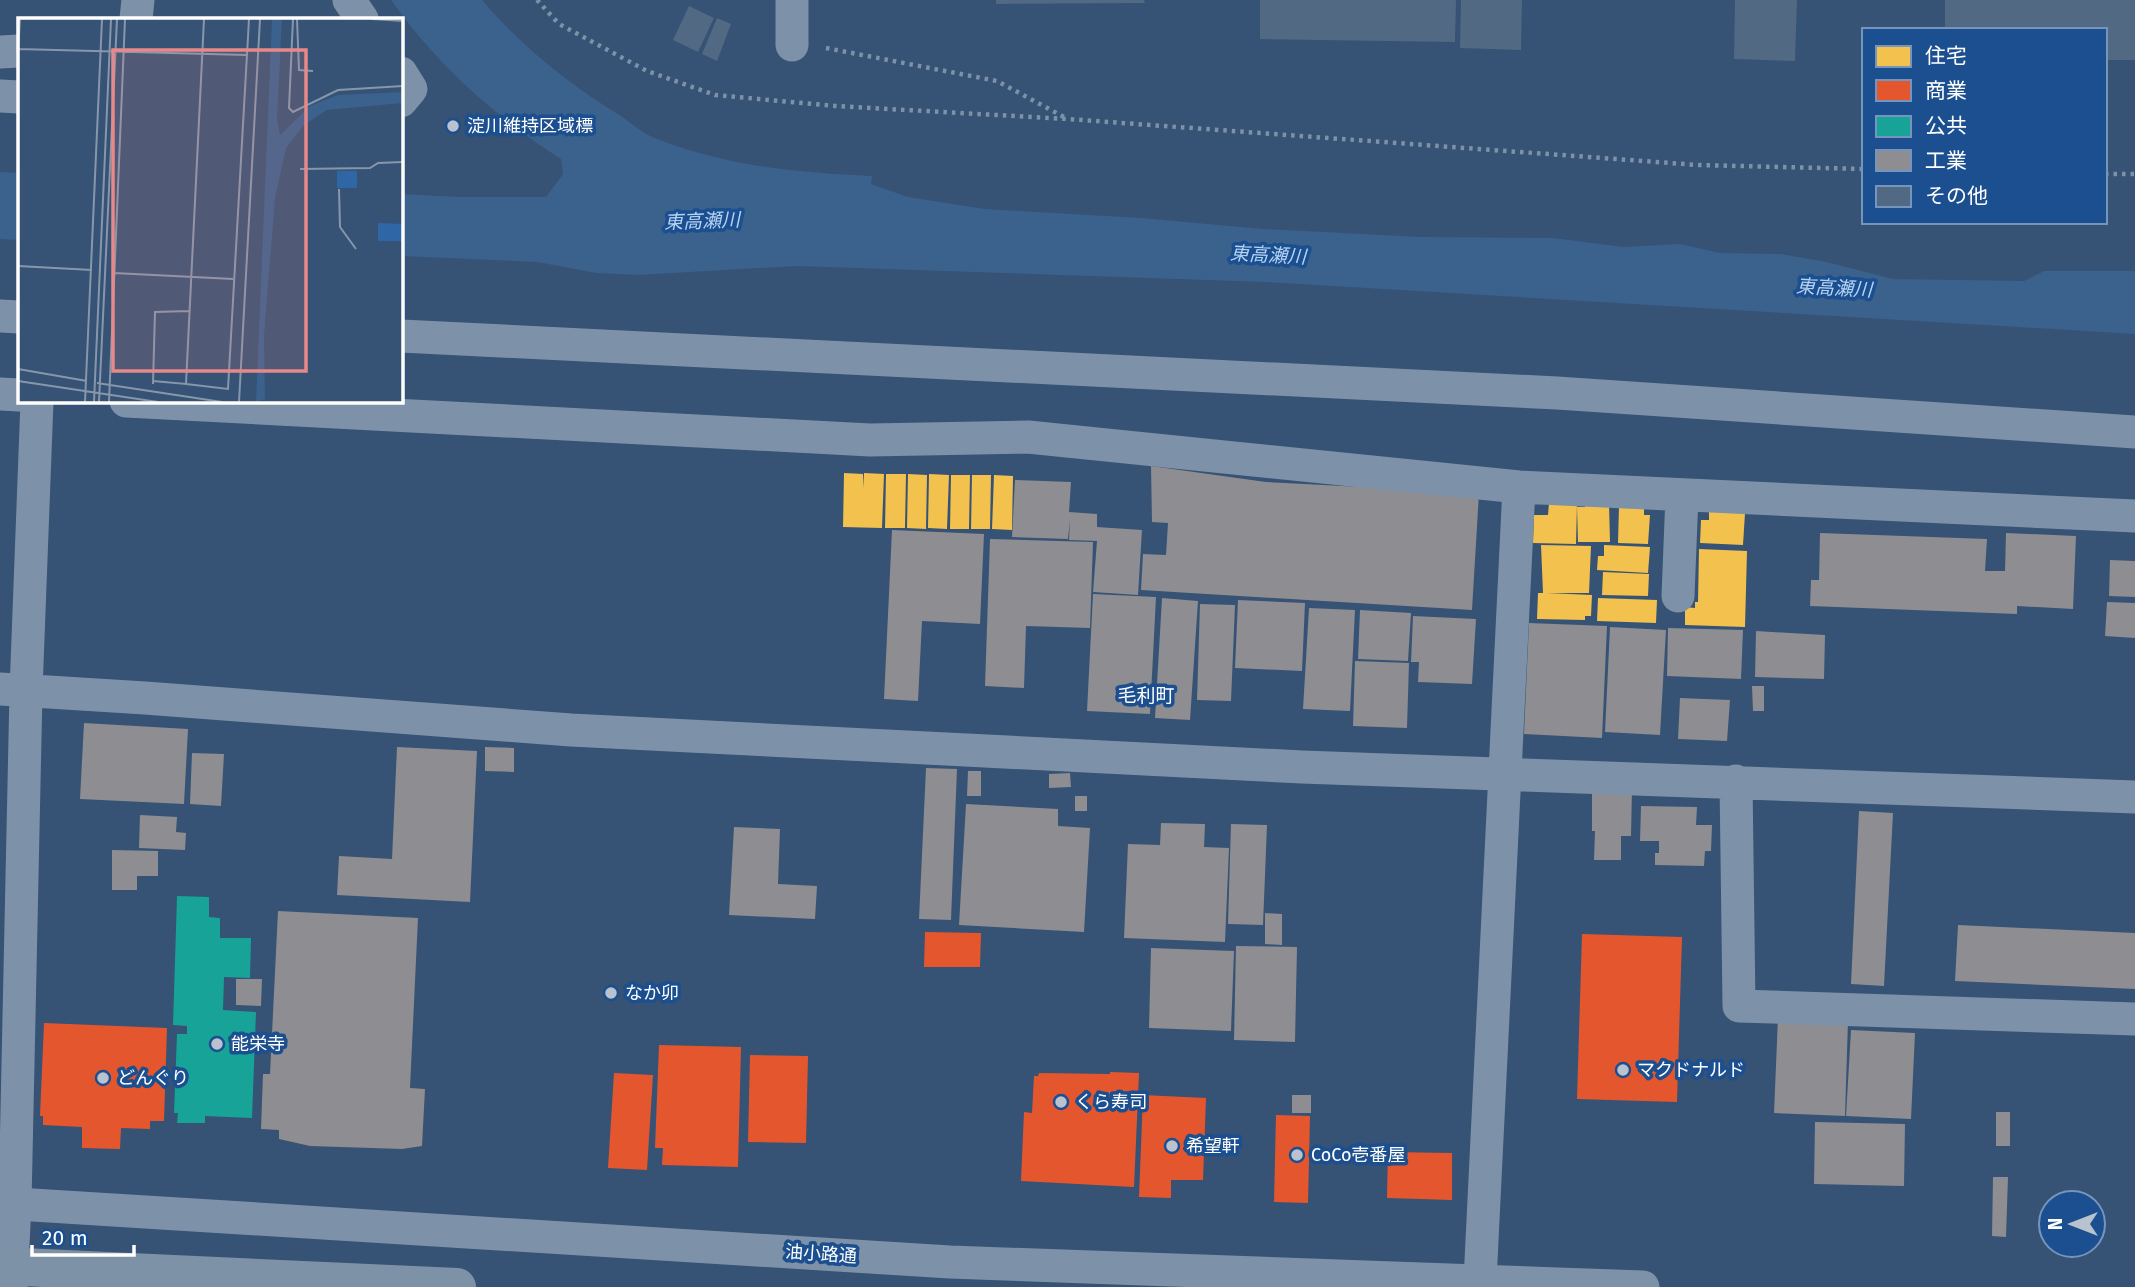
<svg xmlns="http://www.w3.org/2000/svg" width="2135" height="1287" viewBox="0 0 2135 1287" font-family="'Fira Sans','Noto Sans JP',sans-serif">
<style>
.water{fill:#3b618d}
.homes{fill:#f2c14e}
.shops{fill:#e4572e}
.public{fill:#17a398}
.industry{fill:#8d8d92}
.building{fill:#526984}
.lines{fill:none;stroke-linecap:round;stroke-linejoin:round}
.path{stroke:#7d92a8;stroke-width:4.5;stroke-dasharray:3.5 5;stroke-linecap:butt}
.minor{stroke:#7d92a8;stroke-width:33}
.highway-bridge{stroke:#7e92a7;stroke-width:38}
.poi-dot{fill:#b9c2ce;stroke:#1b4f8f;stroke-width:2.5}
.labels{text-anchor:middle;dominant-baseline:central;stroke-width:7;stroke-linejoin:round;paint-order:stroke}
.poi-label{font-size:18px;fill:#fff;stroke:#1b4f8f;text-anchor:start}
.street-label{font-size:18px;fill:#fff;stroke:#1b4f8f}
.water-label{font-size:19px;font-style:italic;fill:#b5d3f5;stroke:#1b4f8f}
.neighbourhood-label{font-size:19px;fill:#fff;stroke:#1b4f8f}
.inset-road{fill:none;stroke:#8697ac;stroke-width:2}
.view{fill:#e88989;fill-opacity:0.15;stroke:#e88989;stroke-width:3.5}
.inset-edge{fill:none;stroke:#fff;stroke-width:3.5}
</style>
<rect width="100%" height="100%" fill="#365274"/>
<path class="water" d="M391,0h91c40,47 87,84 139,116 11,8 23,18 36,23 69,27 142,34 215,37l-1,8 37,13 77,12 156,9 122,11 159,8 131,1 71,9 56,-3 40,9 61,1 46,8 66,17 131,2 20,-10h91v63l-870,-52 -468,-16 -159,9 -42,-2 -59,-11 -136,-6v-62l59,3h86l17,-23 -2,-15c-66,-42 -125,-95 -170,-159z
M0,172l19,1v67l-19,-1z"/>
<path class="homes" d="M844,473l19,1 1,14v-15l20,1 -2,54 -39,-1z
M886,474h20l-1,54h-20z
M908,474l19,1 -1,54 -19,-1z
M929,474l20,1 -2,54 -19,-1z
M951,475h19l-1,54h-19z
M972,475h19l-1,54h-19z
M994,475l19,1 -1,54 -20,-1z
M1549,503l28,1 -1,40 -43,-1 1,-28h14z
M1609,503l1,39h-32l-1,-35h8v-3z
M1619,506h25v9h6l-2,29 -30,-1z
M1709,511l36,2 -2,32 -43,-2 1,-23h8z
M1541,545l50,1 -2,47h-42l45,2 -1,21h-6v4l-48,-1 1,-26h5z
M1604,545l46,2 -2,26 -51,-3 1,-14h6z
M1699,549l48,2 -2,76 -60,-2v-18l10,1v-6h3z
M1603,572l46,2 -1,22 -46,-1z
M1598,598l59,2 -1,23 -59,-2z"/>
<path class="shops" d="M925,932l56,1 -1,34h-56z
M1582,934l100,3 -5,165 -100,-3z
M44,1023l123,5 -3,93h-14v8l-29,-1 -1,21 -38,-1v-21l-39,-2v-9h-3z
M659,1045l82,2 -3,120 -76,-2 1,-17h-8z
M750,1055l58,1 -2,87 -58,-1z
M1110,1072l29,1 -5,114 -113,-6 3,-69 8,1 2,-37h4l1,-3 71,1z
M614,1073l39,2 -6,95 -39,-2z
M1143,1095l63,3 -3,82h-32v18l-32,-1z
M1276,1115l34,1 -2,87 -34,-1z
M1388,1152l64,1v47l-65,-2z"/>
<path class="public" d="M177,896l32,1v20l11,1v20h31l-1,40 -26,-1 -1,33 33,2 -4,106 -47,-2v7h-28l1,-10h-4l3,-79h10v-8l-14,-1z"/>
<path class="industry" d="M1151,466l115,16 213,11 -7,117 -331,-20 2,-36 23,1 2,-32 -16,-1z
M1015,480l56,2 -2,30 28,2v13l45,3 -4,65 -45,-3 4,-51 -28,-1 1,-20 -2,19 -56,-2z
M892,530l92,4 -4,90 -58,-3 -4,80 -34,-2z
M1820,533l167,6 -2,32h20l1,-38 70,3 -3,73 -56,-3v8l-207,-8 1,-26h8z
M990,539l103,3 -3,86 -64,-2 -2,62 -39,-2z
M2110,560l25,1v36l-26,-1z
M1093,594l63,3 -6,117 -63,-3z
M1162,598l36,3 -8,119 -35,-2z
M1238,600l67,3 -3,68 -67,-3z
M2107,602l28,1v35l-30,-2z
M1200,604l35,1 -4,96 -34,-1z
M1309,608l46,2 -5,101 -47,-2z
M1360,610l51,3 -3,48 -50,-2z
M1413,616l63,3 -4,65 -54,-2 1,-20h-8z
M1529,623l78,3 -5,112 -78,-4z
M1610,627l56,3 -6,105 -55,-3z
M1668,628l75,2 -2,49 -74,-3z
M1756,631l69,4 -1,44 -69,-2z
M1355,661l54,2 -2,65 -54,-2z
M1752,686h12v25h-11z
M1680,698l50,2 -3,41 -49,-2z
M84,723l104,6 -4,75 -104,-5z
M397,747l80,4 -7,151 -133,-7 2,-39 53,3z
M485,747l29,1v24l-29,-1z
M192,753l32,1 -3,52 -31,-2z
M926,768l31,1 -6,151 -32,-1z
M968,771h13v25h-14z
M1070,773l1,14 -22,1v-14z
M1592,789h40l-1,47h-10v24h-27l1,-29h-3z
M1075,796h12v15h-12z
M966,804l92,5v17l32,2 -6,104 -125,-7z
M1641,806l56,1 -1,18h16l-1,26h-6l-1,15 -49,-1v-12h4v-12h-19z
M1859,811l34,2 -9,173 -33,-2z
M140,815l37,2 -1,15 10,1 -1,17 -46,-2z
M1161,823l44,1 -1,23 25,1 -4,94 -101,-4 4,-94 32,1z
M1231,824l36,1 -4,100 -35,-1z
M734,827l46,2 -2,55 39,2 -2,33 -86,-4z
M112,850l46,1v25h-21v14h-25z
M278,911l140,7 -8,170 15,1 -3,57 -20,3 -92,-3 -31,-7v-9l-18,-1 2,-55h7z
M1265,913l17,1v31l-17,-1z
M1958,925l177,8v56l-180,-8z
M1236,946l61,1 -2,95 -61,-2z
M1151,948l83,3 -3,80 -82,-3z
M236,979h26l-1,27 -25,-1z
M1778,1017l70,4 -3,95 -71,-3z
M1851,1030l64,3 -4,86 -65,-3z
M1292,1095h19v18h-19z
M1996,1112h14v34h-14z
M1815,1122l90,2 -1,62 -90,-2z
M1993,1177h15l-2,60 -14,-1z"/>
<path class="building" d="M996,0h148l1,3 -149,1z
M1260,0h196l-1,42 -195,-3z
M1461,0h61l-1,50 -61,-2z
M1735,0h62l-2,61 -61,-2z
M1945,0h190v60h-30v-30h-160z
M689,6l25,12 -16,34 -25,-12z
M717,18l14,6 -14,37 -15,-7z"/>
<g class="lines">
<path class="path" d="M537,0l22,24 88,47 68,24 120,11 233,13 630,46 166,4
M826,48l171,33 67,36
M2105,174h30"/>
<path class="minor" d="M349,0l13,19
M792,0v45
M136,19l2,-19
M0,52l19,-1
M401,73l10,16 -10,12
M0,96l19,1
M0,316l19,1
M401,336l1156,57 578,39
M0,394l19,1
M126,401l744,39 158,-3 491,50 616,29
M1678,596l4,-101
M0,689l145,9 426,32 731,37 833,30
M1736,781l3,225 396,13
M0,1203l950,59 693,25
M1480,1281l39,-794
M11,1287l4,-84 11,-512 11,-290"/>
<path class="highway-bridge" d="M0,1266l457,21"/>
</g>
<g class="poi-dot">
<circle cx="453" cy="126" r="7"/>
<circle cx="611" cy="993" r="7"/>
<circle cx="217" cy="1044" r="7"/>
<circle cx="1623" cy="1070" r="7"/>
<circle cx="103" cy="1078" r="7"/>
<circle cx="1061" cy="1102" r="7"/>
<circle cx="1172" cy="1146" r="7"/>
<circle cx="1297" cy="1155" r="7"/>
</g>
<g class="labels">
<g class="poi-label">
<text x="467" y="126">淀川維持区域標</text>
<text x="625" y="993">なか卯</text>
<text x="231" y="1044">能栄寺</text>
<text x="1637" y="1070">マクドナルド</text>
<text x="117" y="1078">どんぐり</text>
<text x="1075" y="1102">くら寿司</text>
<text x="1186" y="1146">希望軒</text>
<text x="1311" y="1155">CoCo壱番屋</text>
</g>
<g class="street-label">
<text transform="translate(821 1254) rotate(4)">油小路通</text>
</g>
<g class="water-label">
<text transform="translate(702 221) rotate(-2)">東高瀬川</text>
<text transform="translate(1268 255) rotate(3)">東高瀬川</text>
<text transform="translate(1834 288) rotate(3)">東高瀬川</text>
</g>
<g class="neighbourhood-label">
<text x="1146" y="695">毛利町</text>
</g>
</g>
<g transform="translate(18 18)">
<rect width="385" height="385" fill="#365274"/>
<path d="M319,153h20v17h-20zM360,205l25,1v17h-25z" fill="#2f66a5"/>
<path d="M254,1h10l-5,100 3,16 30,-29 28,-11 65,-3v11l-76,7 -23,15 -18,23 -11,50 -11,137 1,64 -9,3z" fill="#3b618d"/>
<path class="inset-road" d="M275,1l-4,89 4,4 45,-22 65,-4M279,1l2,51 14,1M354,1l31,2M0,31l229,6M0,35l2,-34M282,151l70,-1 8,-5 25,-1M321,171l1,38 16,22M0,248l74,4M96,255l119,6M0,351l69,12M0,363l140,21M135,363l33,3 18,-365M79,365l125,19M135,366l2,-72 34,-1M168,366l42,5 21,-370M67,384l17,-383M76,384l17,-383M81,384l18,-383M91,384l16,-383M221,384l21,-383"/>
<path class="view" d="M95,32h193v321h-193z"/>
<rect width="385" height="385" class="inset-edge"/>
</g>
<rect x="1862" y="28" width="245" height="196" fill="#1b4f8f" stroke="#7695bc" stroke-width="2"/>
<rect x="1876" y="46" width="35" height="21" fill="#f2c14e" stroke="#7695bc" stroke-width="2"/>
<text x="1925" y="63" font-size="21" fill="#ffffff">住宅</text>
<rect x="1876" y="80" width="35" height="21" fill="#e4572e" stroke="#7695bc" stroke-width="2"/>
<text x="1925" y="98" font-size="21" fill="#ffffff">商業</text>
<rect x="1876" y="116" width="35" height="21" fill="#17a398" stroke="#7695bc" stroke-width="2"/>
<text x="1925" y="133" font-size="21" fill="#ffffff">公共</text>
<rect x="1876" y="150" width="35" height="21" fill="#8d8d92" stroke="#7695bc" stroke-width="2"/>
<text x="1925" y="168" font-size="21" fill="#ffffff">工業</text>
<rect x="1876" y="186" width="35" height="21" fill="#526984" stroke="#7695bc" stroke-width="2"/>
<text x="1925" y="203" font-size="21" fill="#ffffff">その他</text>
<g transform="translate(2072 1224) rotate(270)"><circle r="33" fill="#1b4f8f" stroke="#7695bc" stroke-width="2"/>
<path d="M0-5L12 26L0 18L-12 26Z" fill="#b9c2ce"/>
<text y="-10" font-size="19" font-weight="bold" text-anchor="middle" fill="#ffffff">N</text>
</g>
<path d="M32 1245v10h102v-10" fill="none" stroke="#ffffff" stroke-width="3.5"/>
<text x="42" y="1245" font-size="21" fill="#ffffff" stroke="#1b4f8f" stroke-width="5" paint-order="stroke">20 m</text>
</svg>
